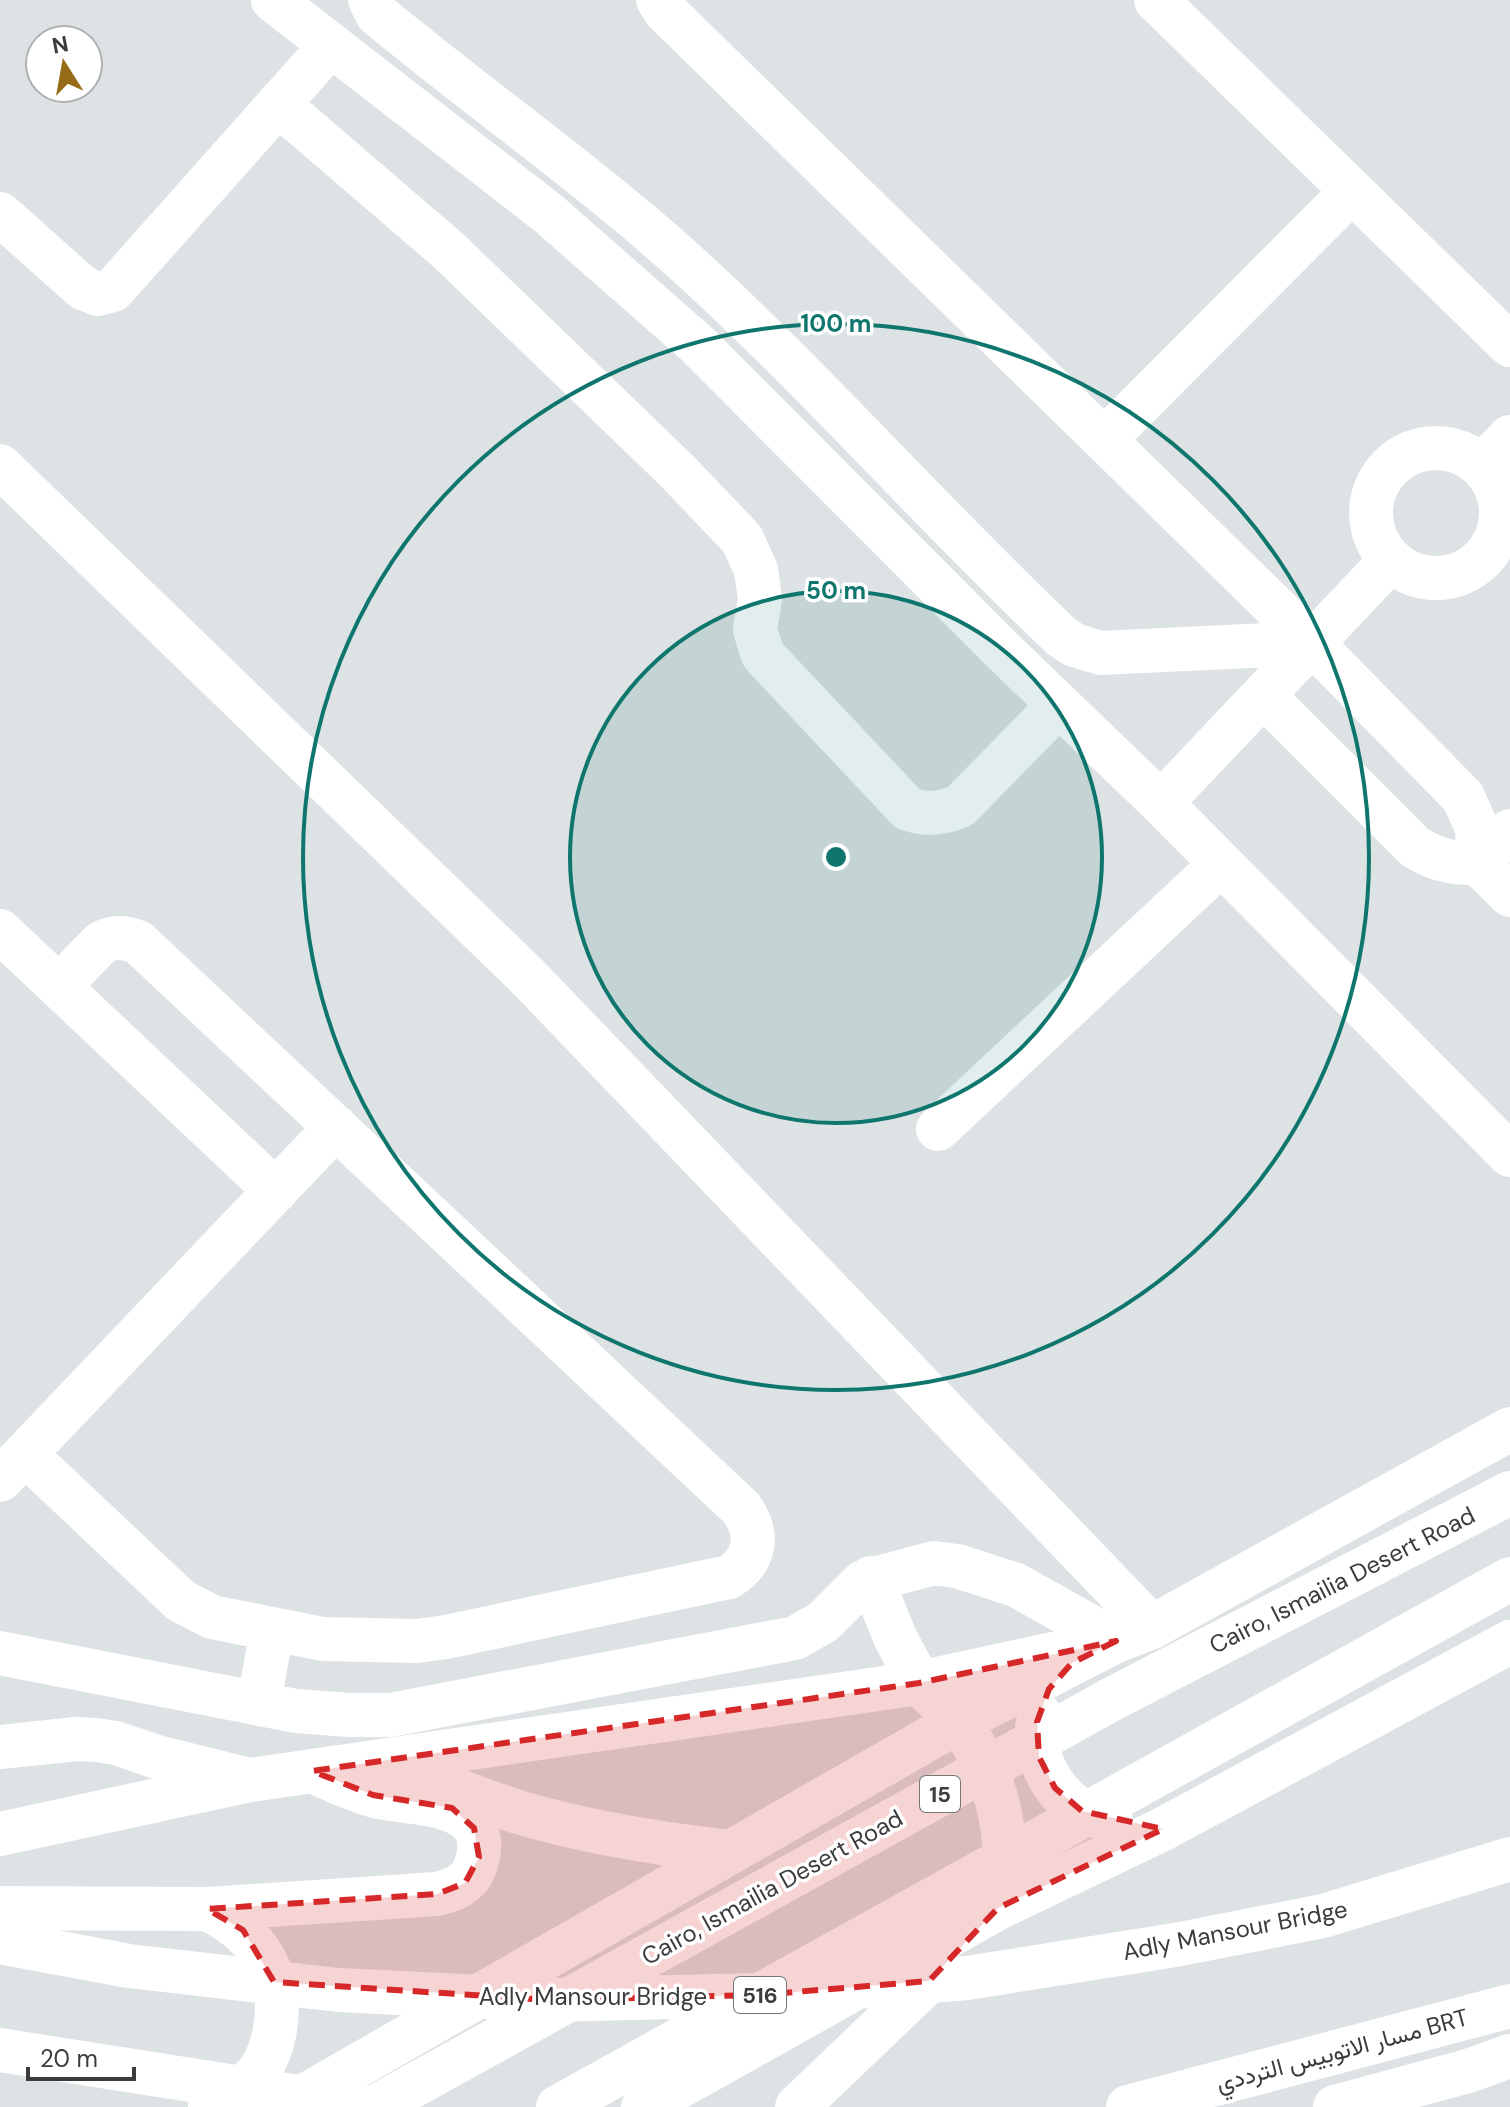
<svg xmlns="http://www.w3.org/2000/svg" width="1510" height="2107" viewBox="0 0 1510 2107" font-family="'DM Sans',Vazirmatn,sans-serif">
<style>
.lines{fill:none;stroke-linecap:round;stroke-linejoin:round}
.minor{stroke:#fff;stroke-width:44}
.major{stroke:#fff;stroke-width:44}
.highway{stroke:#fff;stroke-width:44}
.marked{fill:#d62828;fill-opacity:0.2;stroke:#d62828;stroke-width:6;stroke-dasharray:16 10;stroke-linejoin:round}
.ring{fill:none;stroke:#0f766e;stroke-width:4}
.labels{text-anchor:middle;dominant-baseline:central;stroke-width:7;stroke-linejoin:round;paint-order:stroke}
.shield{fill:#fff;stroke:#757677;stroke-width:2}
.shield-label{font-size:22px;font-weight:bold;fill:#3a3c3d}
.street-label{font-size:24px;fill:#3a3c3d;stroke:#fff}
.centre{fill:#0f766e;stroke:#fff;stroke-width:4}
.ring-label{font-size:24px;text-anchor:middle;font-weight:bold;fill:#0f766e;stroke:#fff;stroke-width:7;stroke-linejoin:round;paint-order:stroke}
</style>
<rect width="100%" height="100%" fill="#dde2e4"/>
<g class="lines">
<path class="minor" d="M273,0l276,214 148,130 305,306 159,153 349,352
M370,0l7,14c106,88 219,166 320,259 127,117 240,246 365,364l12,8 27,8 211,-10
M658,0l7,11 647,632 151,154 14,31 1,35 32,32
M1156,0l354,345
M278,104l171,147 228,220 65,68 14,31 4,29 -5,31 8,25 145,154c19,6 33,5 52,-3l99,-101
M0,214l83,74 15,6 15,-4 218,-245
M1104,440l248,-249
M1371 513a65 65 0 1 1 130 0a65 65 0 1 1-130 0Z
M0,466l526,509 626,652
M1482,466l28,-29
M1263,695l152,152c21,13 39,17 63,16l32,-32
M1161,803l230,-243
M0,931l276,260
M938,1129l283,-265
M25,1454l156,147 31,16 111,22 94,2 29,-4 283,-60c27,-17 31,-43 12,-69l-603,-566c-14,-5 -24,-6 -37,1l-42,43
M0,1480l336,-353
M871,1578l24,59 24,46
M0,1653l296,58 53,4h41l405,-77 28,-16 40,-40 71,-19 23,3 59,19 100,56
M259,1703l13,-74
M0,1747l76,-8 20,1 20,3 41,14 93,23
M0,2050l362,57
M1128,2107l382,-101"/>
<path class="major" d="M0,1834l250,-54 669,-97 171,-37"/>
<path class="highway" d="M919,1683c13,13 28,25 39,39 35,44 53,108 44,163
M1040,1715c-12,35 11,76 40,95 9,5 21,7 31,10
M386,1761c43,18 87,37 132,51 70,21 141,32 213,40
M0,1908l207,1 230,-15c19,-4 35,-12 40,-33 17,-62 -65,-56 -102,-65 -22,-6 -43,-16 -63,-25
M207,1909c52,25 79,68 67,126 -3,15 -11,34 -22,44 -12,11 -29,19 -42,28
M0,1942l129,24 209,24 210,10 210,-5 209,-17 208,-33 148,-29 187,-57
M285,2107l673,-385 158,-81 36,-14 358,-198
M375,2107l737,-408 398,-206
M558,2107l952,-528
M643,2107l355,-199 165,-79 347,-187
M797,2107l140,-134
M1335,2107l133,-36 42,-15"/>
</g>
<path class="marked" d="M1116,1641l-44,22 -23,26 -12,33 2,35 16,31 27,23 81,18 -165,79 -69,73 -171,14 -210,5 -274,-18 -31,-52 -36,-21 230,-15 28,-11 14,-26 -5,-29 -22,-20 -79,-13 -61,-24 607,-88z"/>
<circle cx="836" cy="857" r="266" fill="#0f766e" fill-opacity=".12"/>
<g class="ring">
<circle cx="836" cy="857" r="266"/>
<circle cx="836" cy="857" r="533"/>
</g>
<g class="labels">
<g class="shield">
<rect x="920" y="1776" width="40" height="36" rx="6"/>
<rect x="734" y="1977" width="52" height="36" rx="6"/>
</g>
<g class="shield-label">
<text x="940" y="1794">15</text>
<text x="760" y="1995">516</text>
</g>
<g class="street-label">
<text transform="translate(1342 1580) rotate(-27)">Cairo, Ismailia Desert Road</text>
<text transform="translate(772 1887) rotate(-29)">Cairo, Ismailia Desert Road</text>
<text transform="translate(1235 1930) rotate(-11)">Adly Mansour Bridge</text>
<text x="593" y="1996">Adly Mansour Bridge</text>
<text transform="translate(1342 2050) rotate(-15)">مسار الاتوبيس الترددي BRT</text>
</g>
</g>
<circle cx="836" cy="857" r="12" class="centre"/>
<g class="ring-label">
<text x="836" y="332">100 m</text>
<text x="836" y="599">50 m</text>
</g>
<g transform="translate(64 64) rotate(349)"><circle r="38" fill="#ffffff" stroke="#b0b1b1" stroke-width="2"/>
<path d="M0-6L14 30L0 20L-14 30Z" fill="#966c18"/>
<text y="-12" font-size="22" font-weight="bold" text-anchor="middle" fill="#3a3c3d">N</text>
</g>
<path d="M28 2067v12h106v-12" fill="none" stroke="#3a3c3d" stroke-width="4"/>
<text x="40" y="2067" font-size="24" fill="#3a3c3d" stroke="#ffffff" stroke-width="6" paint-order="stroke">20 m</text>
</svg>
